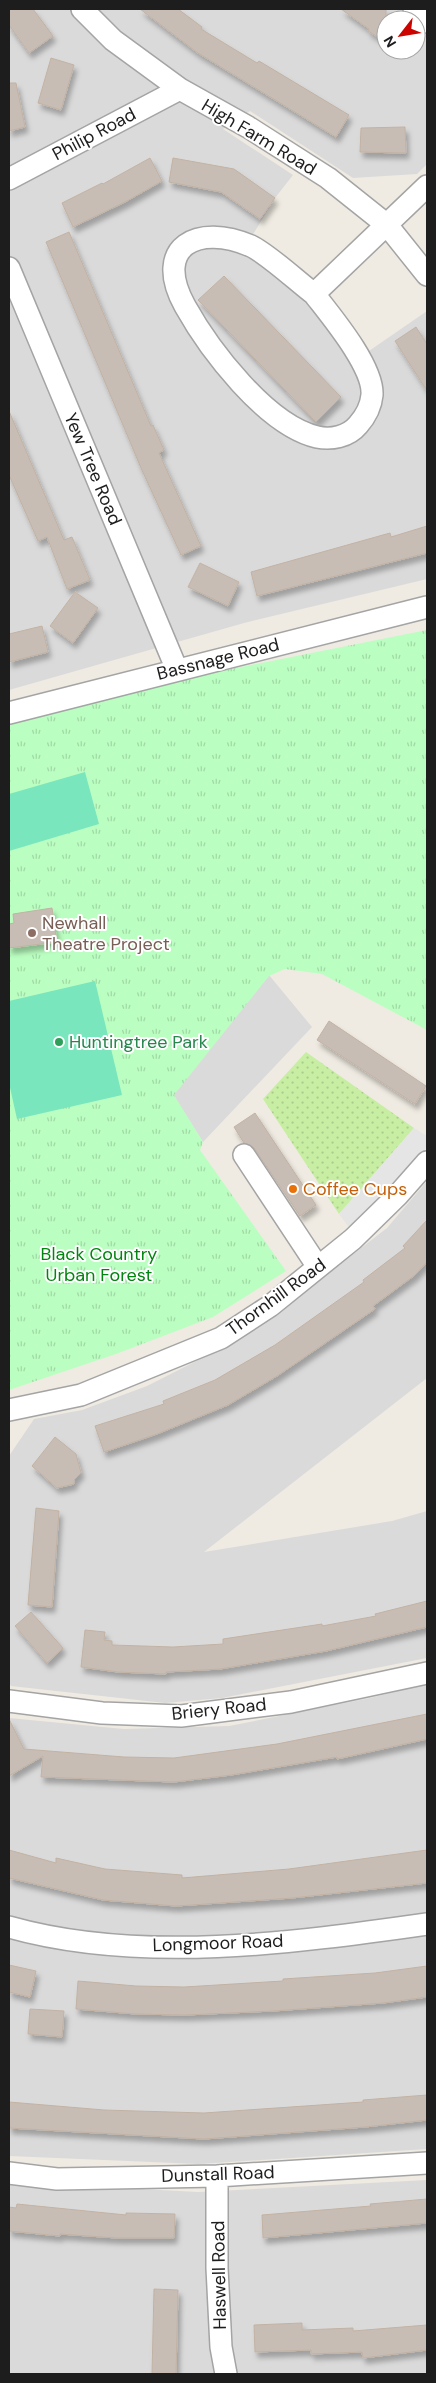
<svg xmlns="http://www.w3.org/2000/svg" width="436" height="2383" viewBox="0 0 436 2383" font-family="'DM Sans',sans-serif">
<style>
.residential{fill:#dbdada;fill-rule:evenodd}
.grass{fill:url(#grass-dots)}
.park{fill:url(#park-tufts)}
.pitch{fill:#79e6be}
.parking{fill:#e5e5e5}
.building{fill:#c8bdb5;stroke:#c2b2a3;filter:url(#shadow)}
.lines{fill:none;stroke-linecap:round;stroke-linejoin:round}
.minor-casing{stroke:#a4a4a4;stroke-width:24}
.minor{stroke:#fff;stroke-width:21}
.education-dot{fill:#8d6e63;stroke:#fff;stroke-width:2}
.leisure-dot{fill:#2e9e5b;stroke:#fff;stroke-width:2}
.food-dot{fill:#e8710a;stroke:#fff;stroke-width:2}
.labels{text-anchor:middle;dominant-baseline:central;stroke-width:4;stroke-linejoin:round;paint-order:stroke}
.street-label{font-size:18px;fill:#1d1d1d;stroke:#fff}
.education-label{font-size:18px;fill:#785e54;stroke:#fff;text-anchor:start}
.leisure-label{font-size:18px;fill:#27864d;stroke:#fff;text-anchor:start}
.food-label{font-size:18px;fill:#c56008;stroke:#fff;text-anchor:start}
.park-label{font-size:18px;fill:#028510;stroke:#fff}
</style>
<defs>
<pattern id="grass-dots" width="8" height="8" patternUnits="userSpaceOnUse" patternTransform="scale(1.25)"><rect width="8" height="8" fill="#c7eea3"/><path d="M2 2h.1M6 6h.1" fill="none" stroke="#aacc8c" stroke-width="1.8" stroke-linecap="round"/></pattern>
<pattern id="park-tufts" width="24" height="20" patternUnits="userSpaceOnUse" patternTransform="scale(1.25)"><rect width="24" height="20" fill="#bbfec1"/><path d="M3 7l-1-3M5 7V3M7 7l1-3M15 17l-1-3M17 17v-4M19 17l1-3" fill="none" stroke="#a0d9a5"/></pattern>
<filter id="shadow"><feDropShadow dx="3" dy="5.5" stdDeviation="2.5" flood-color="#0004"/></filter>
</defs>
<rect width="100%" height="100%" fill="#efebe2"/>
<path class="residential" d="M9,9h418v155l-10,10 -64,4 -103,-67 -27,18 70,46 -18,23 -32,53 37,26 29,28 44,57 74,-51v268l-183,44 -235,67zM386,20h30v30h-30z
M269,975l43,52 -109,115 -30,-47z
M427,1181v197l-223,174 188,-31 35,-10v147l-205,40 -57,5 -154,-17 -2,-3v-227l25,-37 48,-9 65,-24 79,-40 99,-70 62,-48z
M427,1684v465l-228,15 -190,-8v-438l115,11 105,-3 141,-28z
M427,2180v194h-418v-192l189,10z"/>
<path class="grass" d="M306,1052l108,76 -75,86 -76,-115z"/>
<path class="park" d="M427,630v400l-105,-56 -37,-5 -16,7 -95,119 29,47 -3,8 86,121 -73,46 -97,37 -107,36v-667l167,-43z"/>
<path class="pitch" d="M85,772l14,52 -90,27v-57z
M95,981l27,114 -105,24 -8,-36v-82z"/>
<path class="parking" d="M414,1128l13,8v11l-76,83 -12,-16z"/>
<path class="building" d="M9,9h24l20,27 -24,17 -20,-28z
M140,9h38l24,18 -1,2 56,34 2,-2 90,54 -13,22 -138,-84z
M341,9h45v33l-18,-11 1,-2z
M51,58l23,7 -13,45 -23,-7z
M9,83h7l9,44 -16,4z
M405,127l1,26 -46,-1 1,-24z
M150,158l12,23 -37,21 -52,25 -11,-24 40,-20 1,1z
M173,158l61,11 41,29 -15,21 -39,-27 -52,-10z
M69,232l82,194 2,-1 11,25 -5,3 42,93 -20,9 -40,-87 -95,-226z
M224,276l117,121 -25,25 -118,-122z
M416,327l11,17v47l-32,-50z
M9,411l55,129 8,-3 18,43 -23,9 -20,-52 -9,4 -29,-66z
M427,526v27l-170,43 -6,-24 139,-39 1,4z
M200,563l39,19 -11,24 -40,-19z
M75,592l23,16 -25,35 -23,-17z
M42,626l6,26 -39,10v-28z
M52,908l5,34 -48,6v-24l5,-1 -1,-9z
M329,1021l97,65 -11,18 -98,-64z
M255,1113l61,92 -16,11 -46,-68 -10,-5 -10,-16z
M427,1220v42l-12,13 -42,31 2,3 -98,67 -49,29 -71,29 -53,18 -9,-26 69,-22 -1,-3 52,-21 60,-35 89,-63 -1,-2 42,-32 -2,-2z
M55,1437l21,17 5,19 -7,7v4l-17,4 -25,-22z
M36,1508l23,3 -7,96 -24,-2z
M427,1601v26l-101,24 -106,18 -54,3v2l-48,-2 -37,-5 4,-37 20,2 -1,8 8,1v4l61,2 50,-3v-5l99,-15v2l54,-10 -1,-2z
M31,1612l32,36 -16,15 -32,-37z
M427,1714v25l-90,20v-2l-106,18 -57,7 -133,-5 2,-21 -34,20v-57l15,30 100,8 50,1 103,-14z
M9,1850l47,13v-5l49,11 77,6v3l107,-9 138,-19v33l-135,15 -116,8 -73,-6 -94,-22z
M9,1965l27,6 -6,26 -21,-5z
M427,1966v31l-44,6 -110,8 -88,4 -49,-1 -60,-5 2,-28 58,5 48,1 99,-6v-2l92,-6z
M30,2009l34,2 -2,26 -34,-3z
M427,2095v25l-62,7 -161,12 -195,-11v-26l95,8 100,3 159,-11v-2z
M427,2199v24l-164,15 -1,-23 109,-9 -1,-2z
M17,2204l109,11v-2l49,1 -1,24h-57l-57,-4v2l-51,-5v-24l7,1z
M154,2289l24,1 -2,84h-24z
M302,2323v7l51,-2v3l74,-6v25l-64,8 -1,-6 -51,2v-4l-56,2 -1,-27z"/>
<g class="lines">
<g class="minor-casing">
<path id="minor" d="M82,9l31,31 67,49 68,38 80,51 59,47 40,50
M414,9l13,13
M9,179l171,-90
M9,268l168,402
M314,294c-16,-12 -46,-40 -63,-48 -53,-23 -99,0 -66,60 24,43 81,119 132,131 14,3 31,0 41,-12 8,-9 13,-19 14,-30 2,-28 -41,-79 -58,-101l113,-108
M9,713l418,-106
M244,1155l74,112
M9,1410l72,-15 140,-57 49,-32 83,-67 44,-43 30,-34
M9,1701l93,12 79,3 110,-14 136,-29
M9,1927c131,37 285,16 418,-3
M9,2173l48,6 160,-3 210,-13
M217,2176v92l4,79 5,27"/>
</g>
<use href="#minor" class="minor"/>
</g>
<circle class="education-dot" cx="32" cy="933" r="5"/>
<circle class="leisure-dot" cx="59" cy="1042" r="5"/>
<circle class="food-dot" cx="293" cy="1189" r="5"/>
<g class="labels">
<g class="street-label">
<text transform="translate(94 134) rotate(-28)">Philip Road</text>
<text transform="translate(259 137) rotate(31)">High Farm Road</text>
<text transform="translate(93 469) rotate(67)">Yew Tree Road</text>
<text transform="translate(218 659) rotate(-14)">Bassnage Road</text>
<text transform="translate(276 1297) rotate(-36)">Thornhill Road</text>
<text transform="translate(219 1709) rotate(-6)">Briery Road</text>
<text transform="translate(218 1943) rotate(-2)">Longmoor Road</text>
<text transform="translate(218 2174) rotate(-2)">Dunstall Road</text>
<text transform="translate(219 2275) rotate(-91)">Haswell Road</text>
</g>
<g class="education-label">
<text x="42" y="923">Newhall<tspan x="42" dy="21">Theatre Project</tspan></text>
</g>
<g class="leisure-label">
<text x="69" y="1042">Huntingtree Park</text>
</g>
<g class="food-label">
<text x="303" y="1189">Coffee Cups</text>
</g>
<g class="park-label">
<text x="99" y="1254">Black Country<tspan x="99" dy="21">Urban Forest</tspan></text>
</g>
</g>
<rect width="436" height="2383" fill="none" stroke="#1d1d1d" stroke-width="20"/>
<g transform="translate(401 35) rotate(239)"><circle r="24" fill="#ffffff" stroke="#a5a5a5"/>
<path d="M0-4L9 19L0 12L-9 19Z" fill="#cb0400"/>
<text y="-8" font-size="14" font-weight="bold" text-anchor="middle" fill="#1d1d1d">N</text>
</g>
</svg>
